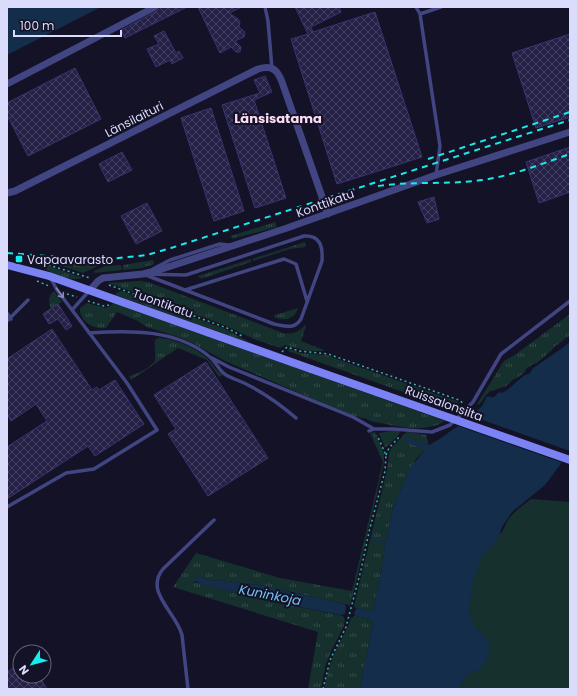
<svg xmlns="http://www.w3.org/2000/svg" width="577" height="696" viewBox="0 0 577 696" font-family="Poppins,sans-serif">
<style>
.grass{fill:url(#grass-tufts)}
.park{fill:#15302d}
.water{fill:#132d4a}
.pier{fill:#141227}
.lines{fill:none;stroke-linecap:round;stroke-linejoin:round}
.stream{stroke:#132d4a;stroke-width:2}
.building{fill:url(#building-cross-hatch);stroke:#3a3470}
.path{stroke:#3ab09e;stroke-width:1.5;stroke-dasharray:2 3;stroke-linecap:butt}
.lane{stroke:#414582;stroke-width:3.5}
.street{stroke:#414582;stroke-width:7}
.secondary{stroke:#7a82f4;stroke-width:8}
.rail{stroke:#17ebec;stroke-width:2;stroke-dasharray:6 5;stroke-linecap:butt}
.secondary-bridge{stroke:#7a82f4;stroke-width:8}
.oneway{stroke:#8688b9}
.poi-dot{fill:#17ebec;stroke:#141227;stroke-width:1.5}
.labels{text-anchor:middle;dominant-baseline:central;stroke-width:4;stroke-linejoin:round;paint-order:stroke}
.street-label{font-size:12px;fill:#dbdbfc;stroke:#141227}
.poi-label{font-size:12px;fill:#dbdbfc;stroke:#141227;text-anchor:start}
.neighbourhood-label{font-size:13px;font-weight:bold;fill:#fcddf4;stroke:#141227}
.water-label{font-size:13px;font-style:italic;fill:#72c4f3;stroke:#141227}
</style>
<defs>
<pattern id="grass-tufts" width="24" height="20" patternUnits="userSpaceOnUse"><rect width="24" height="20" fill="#15302d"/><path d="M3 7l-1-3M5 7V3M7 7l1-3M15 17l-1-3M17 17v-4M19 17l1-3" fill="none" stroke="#364d4c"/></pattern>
<pattern id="building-cross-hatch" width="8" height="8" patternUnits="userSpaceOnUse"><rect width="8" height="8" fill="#242046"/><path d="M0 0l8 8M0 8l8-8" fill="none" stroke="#434062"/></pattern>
</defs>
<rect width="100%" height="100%" fill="#141227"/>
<path class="grass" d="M275,222l2,5 -45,12 -1,-3z
M305,242l1,3 -1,2 -15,2 -37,12 -1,-2z
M251,259v3l-50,17 -3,-3z
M153,260l1,4 -12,4 -19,2v-5z
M51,261l51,3 -19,9 -30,-10z
M42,264l4,1 37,13c-13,4 -31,-4 -42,-12z
M121,265l1,5 -27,3 -1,-2 11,-5z
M139,281l9,1 135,51c9,2 16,-1 22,-8l1,1 -5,15 23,9 -1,1h-16l-22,-6 -5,3 -26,-9 -32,-15 -114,-41z
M54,291l8,11 -11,7c-3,-7 -3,-13 3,-18z
M121,291l104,38 28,15 -137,-49v-2z
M87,303l18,5 5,-2 3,-3 332,118c-22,14 -52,4 -75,0l-3,-2 -17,-4 -125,-54 -38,-21 -40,-13 -9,-6 -21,-9 -11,16c-12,2 -27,-7 -26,-20z
M298,308c-3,11 -14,14 -24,9l1,-2z
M570,314v22c-6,1 -9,8 -15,10l-3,4 -15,13 -4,1 -7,5 -2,4 -7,5 -3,1 -9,8c-6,0 -9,4 -15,4l-11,14 -2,-1 27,-43 12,-7z
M158,338c16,0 38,10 50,21 5,5 8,12 15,16l-4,2 -12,-17 -29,-12 -47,32 -2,-3 1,-1c6,-2 23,-9 25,-16 1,-6 -1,-13 0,-20z
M289,349l13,4 24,2 8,3 116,41 7,2 4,6 -2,5 -171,-61z
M396,430l3,1 1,1 -3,5 -12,11 -6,-15z
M375,432l9,21v10l-30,128 -5,17v-3l-84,-19 -46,-6 -9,1 -8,-4 -8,5 65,16h8l8,4 68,14 2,4 -2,8 -12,23 -5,13 -5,25h-13l10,-57 -145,-45 23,-34 84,25 72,13 31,-129 -13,-29z
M408,432l18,3 3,10 -8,-2 4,7 -9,9 -15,30 -9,22 -5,28 -4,6 2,3 -1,7 -10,54 -2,3 -14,-4 -2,1 -2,-3 33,-136c4,-21 -2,-16 14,-32 3,-2 3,-5 7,-6z
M355,616l15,3 3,4 -13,66h-36c3,-12 5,-25 11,-37 5,-11 12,-21 16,-34z"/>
<path class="park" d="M531,499l39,3v187h-122l26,-143 28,-14 7,-14 9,-9z"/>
<path class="water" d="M7,7h94l-94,48z
M570,341v107l-10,17 -15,20 -33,27 -10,15 -5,13 -15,16 -10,27 -3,32 6,12 10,9 5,10 -2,12 -8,11 -13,6 -10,14h-97l13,-66 -3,-4 -15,-3 -1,-4 4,-4 14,4 2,-3 10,-54 1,-7 -2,-3 4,-6 5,-28 9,-22 9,-21 15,-18 -19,-8 -2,-3 1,-2 24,8 10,-6 33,-24 10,-9 5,-10 5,1 7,-5 8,-2 16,-14 6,-3 4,-5 29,-20z
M202,577l8,4 9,-1 46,6 79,18 2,2 -1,8 -5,1 -65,-13 -8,-4h-8l-58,-14 -7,-4 1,-2z"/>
<path class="pier" d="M570,339l-1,4 -7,5 -29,20 -3,5 -7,3 -16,14 -5,3 -3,-1 -5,5 -7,-1 -5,10 -11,10 99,35 -7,12 -105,-37 -19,13 -10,6 -1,-3 10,-4 33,-24 9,-10 7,-10 7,1 4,-5h4l4,-2 22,-17 4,-4 29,-20z"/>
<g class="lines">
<path class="stream" d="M372,538l11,5"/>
</g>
<path class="building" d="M162,7h25l-62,31 -4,-8 36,-19z
M198,7h44l-13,6 9,6 2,3 -1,5 6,5 -1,5 -9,4 6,6 -1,5h-4l-5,-5 -11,6z
M295,7h44l2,5 -30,15 2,5 62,-20 47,145 -85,27 -46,-145 17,-5z
M164,31l12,22 3,-2 4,7 -11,6 -2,-4 -14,7 -9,-18 12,-5 -5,-8z
M570,34v83l-34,11 -24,-75z
M75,68l26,51 -73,37 -21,-41v-12z
M265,76l7,16 -18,8 32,98 -31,10 -33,-103 38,-12 -6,-13z
M211,108l33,103 -30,10 -33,-103z
M570,147v45l-31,11 -13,-41z
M122,152l10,18 -24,12 -9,-18z
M434,197l5,22 -12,4 -9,-21z
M147,203l15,28 -26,13 -15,-28z
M58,304l14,22 -6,4 -8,-11 -9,5 -6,-10z
M52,329l40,61 5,-3 2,3 16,-10 29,44 -49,32 -7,-10 -81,53v-52l40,-26 -11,-17 -25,17 -4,-7v-55z
M206,362l62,96 -60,38 -40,-62 8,-5 -22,-34z
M20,664v12h19l8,13h-38l-2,-3v-14z"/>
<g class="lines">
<path class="path" d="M39,262l51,16
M37,281l12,5
M109,285l118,43 15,8
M67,294l10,3
M88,301l16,5 5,-1
M282,352l5,-5 12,4 29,3 131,46 5,4
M386,455l3,-7 11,-12
M323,689l7,-29 16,-33 15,-57 8,-38 16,-61 1,-16 -9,-20"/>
<path class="lane" d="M265,7l3,14 4,48
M416,7l4,7
M436,175l4,-29 -20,-132 21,-7
M304,236c16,-1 19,10 18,25l-21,58c-7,11 -16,7 -27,5l-131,-50 43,1z
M153,269l17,-9 50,-16 8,1
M185,290l99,-31 12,5 11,37
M72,310l17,-19
M7,313l4,6
M7,321l21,-21
M89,333c40,-3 88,-4 121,24 6,5 9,14 16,18 7,4 15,6 22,10 18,9 33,20 48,33
M212,358l17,9 124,50 21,12
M369,431l5,-2h19l39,3 18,-7 23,-23 28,-48 69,-53
M7,507l59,-34 28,-4 63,-39 -30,-47 -70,-93 -7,-13
M188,689l-6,-54c-6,-23 -38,-43 -19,-66l51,-49"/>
<path class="street" d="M7,84l148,-77
M7,193l8,-2 243,-122c14,-4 19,0 24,13l46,132
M90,290l8,-9 5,-3 40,-4 16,-4 128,-42 149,-53 134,-43"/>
<path class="secondary" d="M7,265l42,11 262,93"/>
<path class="rail" d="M428,159l142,-47
M378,186c34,-5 69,-1 104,-6 30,-4 59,-16 88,-26
M7,253l93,7 47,-5 24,-7 399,-128"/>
<path class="secondary-bridge" d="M311,369l259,91"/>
</g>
<defs><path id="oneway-shaft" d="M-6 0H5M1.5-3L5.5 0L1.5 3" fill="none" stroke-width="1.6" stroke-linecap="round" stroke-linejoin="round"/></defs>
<use class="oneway" href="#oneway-shaft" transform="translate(60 293) rotate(54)"/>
<rect class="poi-dot" x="15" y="255" width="8" height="8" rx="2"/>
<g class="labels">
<g class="street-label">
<text transform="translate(134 119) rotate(-27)">Länsilaituri</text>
<text transform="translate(325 203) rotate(-20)">Konttikatu</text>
<text transform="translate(163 303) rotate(20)">Tuontikatu</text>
<text transform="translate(444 403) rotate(20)">Ruissalonsilta</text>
</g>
<g class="poi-label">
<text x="27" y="259">Vapaavarasto</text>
</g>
<g class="neighbourhood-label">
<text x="278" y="118">Länsisatama</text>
</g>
<g class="water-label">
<text transform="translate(270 595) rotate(11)">Kuninkoja</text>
</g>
</g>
<rect width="577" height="696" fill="none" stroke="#dbdbfc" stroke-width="16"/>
<g transform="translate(32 664) rotate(234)"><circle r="19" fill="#141227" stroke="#64627c"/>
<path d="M0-3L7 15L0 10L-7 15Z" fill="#17ebec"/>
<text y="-6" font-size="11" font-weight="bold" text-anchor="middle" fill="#dbdbfc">N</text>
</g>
<path d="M14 30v6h107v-6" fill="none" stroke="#dbdbfc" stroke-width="2"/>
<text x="20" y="30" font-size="12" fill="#dbdbfc" stroke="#141227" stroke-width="3" paint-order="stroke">100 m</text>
</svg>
